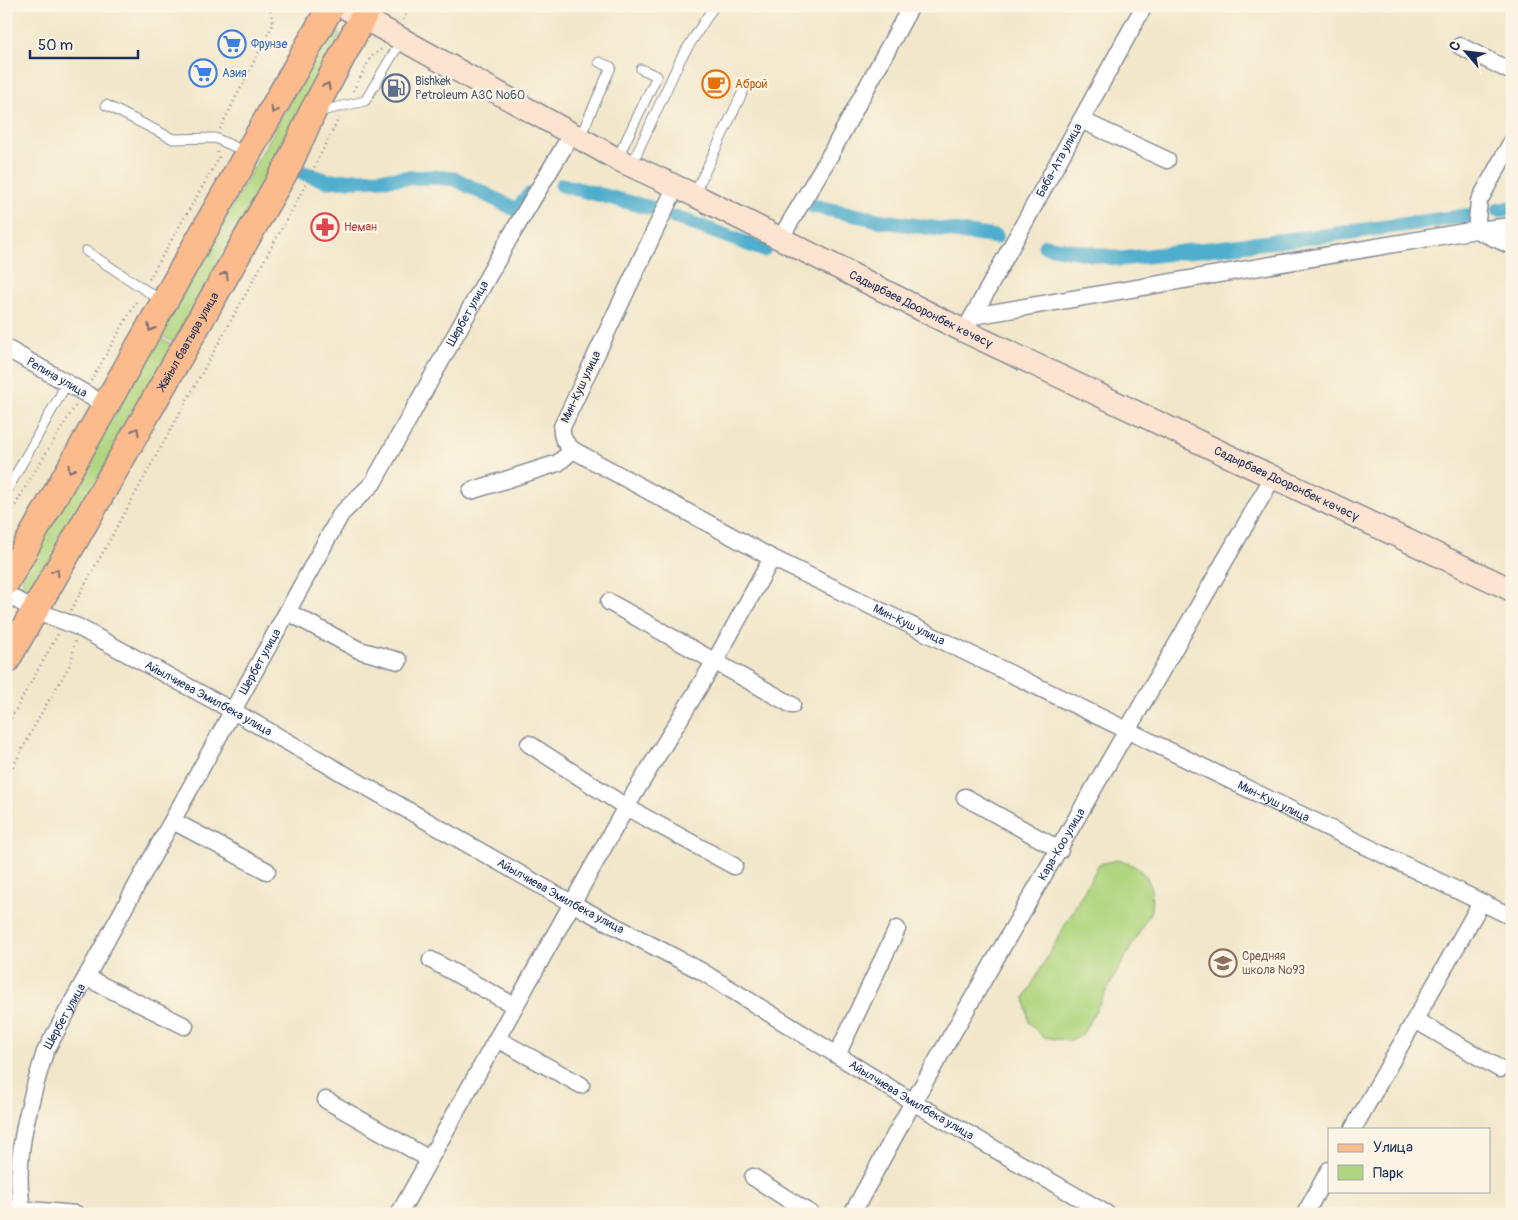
<svg xmlns="http://www.w3.org/2000/svg" width="1518" height="1220" viewBox="0 0 1518 1220" font-family="Pangolin,sans-serif">
<style>
.green{fill:#afd57e;stroke:#65826e}
.lines{fill:none;stroke-linecap:round;stroke-linejoin:round}
.canal{stroke:#4faecd;stroke-width:15}
.lane-casing{stroke:#868b94;stroke-width:11}
.street-casing{stroke:#868b94;stroke-width:19}
.secondary-casing{stroke:#868b94;stroke-width:25}
.primary-casing{stroke:#868b94;stroke-width:29}
.path{stroke:#868b94;stroke-width:2.5;stroke-dasharray:1 4;stroke-linecap:butt}
.lane{stroke:#fff;stroke-width:9}
.street{stroke:#fff;stroke-width:16}
.secondary{stroke:#fde4d1;stroke-width:22}
.primary{stroke:#fbbb8c;stroke-width:26}
.oneway{stroke:#806e73}
.labels{text-anchor:middle;dominant-baseline:central;stroke-width:4.5;stroke-linejoin:round;paint-order:stroke}
.shop-label{font-size:12px;fill:#366cbe;stroke:#fcf5e5;text-anchor:start}
.service-label{font-size:12px;fill:#4e5e75;stroke:#fcf5e5;text-anchor:start}
.food-label{font-size:12px;fill:#c56008;stroke:#fcf5e5;text-anchor:start}
.street-label{font-size:12px;fill:#1b2f5e;stroke:#fcf5e5}
.health-label{font-size:12px;fill:#be3a42;stroke:#fcf5e5;text-anchor:start}
.education-label{font-size:12px;fill:#785e54;stroke:#fcf5e5;text-anchor:start}
</style>
<rect width="100%" height="100%" fill="#fcf5e5"/>
<filter id="ink" filterUnits="userSpaceOnUse"><feTurbulence type="fractalNoise" baseFrequency=".02" numOctaves="2"/><feDisplacementMap in="SourceGraphic" scale="10" xChannelSelector="R" yChannelSelector="G"/><feConvolveMatrix kernelMatrix="1 2 1 2 8 2 1 2 1" color-interpolation-filters="sRGB"/></filter>
<filter id="wash" filterUnits="userSpaceOnUse"><feTurbulence type="fractalNoise" baseFrequency=".0096" numOctaves="4" result="noise"/><feDisplacementMap in="SourceGraphic" scale="20" xChannelSelector="R" yChannelSelector="G"/><feGaussianBlur stdDeviation="1.12" result="paint"/><feColorMatrix in="noise" values="0 0 0 0 0 0 0 0 0 0 0 0 0 0 0 0 0 1.4 0 .05"/><feComposite in="paint" operator="in"/></filter>
<g filter="url(#wash)">
<rect width="100%" height="100%" fill="#f2e7cb"/>
<path class="green" d="M338,29l2,7 -46,83 -16,39 -103,185 -14,-8 169,-305z
M159,337l14,9 -137,242 -8,2 -4,-3 -2,-10z
M1118,860c29,8 36,22 33,51l-69,124 -14,6 -25,-4 -14,-14 -4,-26 74,-133z"/>
<g class="lines">
<path class="canal" d="M300,172l28,9 106,-4 21,2 62,31 12,-15
M562,185l93,24
M813,206l70,15 113,16
M1499,210l13,-2
M675,217l89,33
M1045,246l76,13 208,-24 144,-20"/>
</g>
</g>
<g filter="url(#ink)">
<g class="lines">
<g class="lane-casing">
<path id="lane" d="M106,105l67,34 42,-1 31,14
M317,112l48,-11 36,-60
M580,137l31,-70 -12,-5
M617,159l40,-83 -16,-7
M631,166l50,-108 33,-52
M694,195l52,-110
M86,251l76,50
M6,492l61,-109"/>
</g>
<g class="street-casing">
<g id="street">
<path d="M1460,46l52,26"/>
<path d="M1081,120l86,40"/>
<path d="M1512,141l-33,60 -3,29 36,16"/>
<path id="s1" d="M675,188l-113,239c-1,11 3,16 11,23l199,108 740,359"/>
<path d="M780,239l49,-82 82,-151"/>
<path id="s2" d="M973,316l171,-310"/>
<path d="M964,331l9,-15 503,-86 36,-4"/>
<path id="s3" d="M6,348l101,58"/>
<path d="M471,491l87,-28 15,-13"/>
<path id="s4" d="M6,594l29,16 43,17 155,84 340,193 128,67 212,131 194,112"/>
<path d="M609,602l183,103"/>
<path d="M288,612l71,38 40,11"/>
<path d="M529,744l97,63 108,59"/>
<path d="M965,797l95,53"/>
<path d="M173,821l94,50"/>
<path d="M431,960l84,46"/>
<path d="M87,978l98,48"/>
<path d="M1415,1020l85,49"/>
<path d="M497,1039l84,46"/>
<path d="M837,1055l60,-126"/>
<path d="M326,1100l103,59"/>
<path d="M1353,1129l128,-226"/>
<path d="M753,1177l58,37"/>
<path d="M6,1208l70,6"/>
<path id="s5" d="M23,1214c-11,-55 6,-110 22,-162l296,-538 32,-31 137,-246 61,-102"/>
<path d="M399,1214l227,-407 89,-146 57,-103"/>
<path id="s6" d="M852,1214l61,-112 360,-625"/>
<path d="M1305,1214l24,-44"/>
</g>
</g>
<g class="secondary-casing">
<g id="secondary">
<path id="s7" d="M342,6l275,153 77,36 270,136 548,259"/>
</g>
</g>
<g class="primary-casing">
<g id="primary">
<path d="M6,582l325,-576"/>
<path id="s8" d="M6,661l283,-497 23,-51 57,-107"/>
</g>
</g>
<path class="path" d="M403,20l7,-14
M353,91l18,-34 11,-8
M220,129l53,-105 -3,-18
M149,279l70,-121 -2,-7
M91,381l47,-82
M6,523l21,-39 49,-79
M71,610l226,-409 42,-83
M6,727l52,-93
M6,780l36,-68 29,-49 4,-22"/>
<use href="#lane" class="lane"/>
<use href="#street" class="street"/>
<use href="#secondary" class="secondary"/>
<use href="#primary" class="primary"/>
</g>
<defs><path id="oneway-chevron" d="M-2-3.5L2.5 0L-2 3.5" fill="none" stroke-width="1.6" stroke-linecap="round" stroke-linejoin="round" transform="scale(1.25)"/></defs>
<g class="oneway">
<use href="#oneway-chevron" transform="translate(327 86) rotate(-61)"/>
<use href="#oneway-chevron" transform="translate(274 110) rotate(119)"/>
<use href="#oneway-chevron" transform="translate(225 275) rotate(-60)"/>
<use href="#oneway-chevron" transform="translate(151 328) rotate(119)"/>
<use href="#oneway-chevron" transform="translate(136 431) rotate(-60)"/>
<use href="#oneway-chevron" transform="translate(71 469) rotate(120)"/>
<use href="#oneway-chevron" transform="translate(56 572) rotate(-60)"/>
</g>
</g>
<defs>
<g id="supermarket-ring" transform="scale(1.4375)"><circle r="9.5" fill="#fcf5e5" stroke="#3f7fe0" stroke-width="1.5"/><path d="M-6-5.5h2.5l.6 2H6L4.5 2H-2.5L-4.4-4H-6ZM-1.5 3.2a1.3 1.3 0 1 0 .1 0ZM3 3.2a1.3 1.3 0 1 0 .1 0Z" fill="#3f7fe0"/></g>
<g id="cafe-ring" transform="scale(1.4375)"><circle r="9.5" fill="#fcf5e5" stroke="#e8710a" stroke-width="1.5"/><path d="M-5.5-4.5H6V0H3Q3 3.5 0 3.5H-2.5Q-5.5 3.5-5.5 0ZM3-3.2v2h1.7v-2ZM-6 4.5H4V6H-6Z" fill="#e8710a"/></g>
<g id="fuel-ring" transform="scale(1.4375)"><circle r="9.5" fill="#fcf5e5" stroke="#5c6f8a" stroke-width="1.5"/><path d="M-5.5-6h7V0h2V4h1.3V-2.5L3-4.5l.8-.8L6-3V5H2.5V1h-1V6h-7ZM-4.2-4.7v3.2H.2V-4.7Z" fill="#5c6f8a"/></g>
<g id="pharmacy-ring" transform="scale(1.4375)"><circle r="9.5" fill="#fcf5e5" stroke="#e0444e" stroke-width="1.5"/><path d="M-2-6h4v4h4v4h-4v4h-4v-4h-4v-4h4Z" fill="#e0444e"/></g>
<g id="school-ring" transform="scale(1.4375)"><circle r="9.5" fill="#fcf5e5" stroke="#8d6e63" stroke-width="1.5"/><path d="M0-5L7-2L0 1L-7-2ZM-4 1L0 2.5L4 1V4Q0 6-4 4Z" fill="#8d6e63"/></g>
</defs>
<g fill-rule="evenodd">
<use href="#supermarket-ring" x="232" y="44"/>
<use href="#supermarket-ring" x="203" y="73"/>
<use href="#cafe-ring" x="716" y="84"/>
<use href="#fuel-ring" x="396" y="88"/>
<use href="#pharmacy-ring" x="325" y="227"/>
<use href="#school-ring" x="1223" y="963"/>
</g>
<g class="labels">
<g class="shop-label">
<text x="251" y="44">Фрунзе</text>
<text x="222" y="73">Азия</text>
</g>
<g class="service-label">
<text x="415" y="81">Bishkek<tspan x="415" dy="14">Petroleum АЗС №60</tspan></text>
</g>
<g class="food-label">
<text x="735" y="84">Аброй</text>
</g>
<g class="street-label">
<text stroke="none"><textPath href="#s2" startOffset="178">Баба-Ата улица</textPath></text>
<text stroke="none"><textPath href="#s7" startOffset="654">Садырбаев Дооронбек көчөсү</textPath></text>
<text stroke="none"><textPath href="#s5" startOffset="1018">Шербет улица</textPath></text>
<text stroke="none"><textPath href="#s8" startOffset="368">Жайыл баатыра улица</textPath></text>
<text stroke="none"><textPath href="#s3" startOffset="59">Репина улица</textPath></text>
<text transform="translate(581 387) rotate(-65)">Мин-Куш улица</text>
<text stroke="none"><textPath href="#s7" startOffset="1059">Садырбаев Дооронбек көчөсү</textPath></text>
<text stroke="none"><textPath href="#s1" startOffset="670">Мин-Куш улица</textPath></text>
<text stroke="none"><textPath href="#s5" startOffset="611">Шербет улица</textPath></text>
<text stroke="none"><textPath href="#s4" startOffset="228">Айылчиева Эмилбека улица</textPath></text>
<text stroke="none"><textPath href="#s1" startOffset="1075">Мин-Куш улица</textPath></text>
<text stroke="none"><textPath href="#s6" startOffset="425">Кара-Коо улица</textPath></text>
<text stroke="none"><textPath href="#s4" startOffset="632">Айылчиева Эмилбека улица</textPath></text>
<text stroke="none"><textPath href="#s5" startOffset="206">Шербет улица</textPath></text>
<text stroke="none"><textPath href="#s4" startOffset="1038">Айылчиева Эмилбека улица</textPath></text>
</g>
<g class="health-label">
<text x="344" y="227">Неман</text>
</g>
<g class="education-label">
<text x="1242" y="956">Средняя<tspan x="1242" dy="14">школа №93</tspan></text>
</g>
</g>
<rect width="1518" height="1220" fill="none" stroke="#fcf5e5" stroke-width="25"/>
<rect x="1328" y="1128" width="162" height="65" fill="#fcf5e5" stroke="#a2a6af"/>
<rect x="1338" y="1144" width="25" height="8" fill="#fbbb8c" stroke="#a2a6af"/>
<text x="1373" y="1152" font-size="15" fill="#1b2f5e">Улица</text>
<rect x="1338" y="1165" width="25" height="15" fill="#afd57e" stroke="#a2a6af"/>
<text x="1373" y="1178" font-size="15" fill="#1b2f5e">Парк</text>
<g transform="translate(1466 52) rotate(298)" stroke="#fcf5e5" stroke-width="4" paint-order="stroke">
<path d="M0-4L9 19L0 12L-9 19Z" fill="#1b2f5e"/>
<text y="-8" font-size="14" font-weight="bold" text-anchor="middle" fill="#1b2f5e">С</text>
</g>
<path d="M30 50v8h108v-8" fill="none" stroke="#1b2f5e" stroke-width="2.5"/>
<text x="38" y="50" font-size="15" fill="#1b2f5e" stroke="#fcf5e5" stroke-width="4" paint-order="stroke">50 m</text>
</svg>
